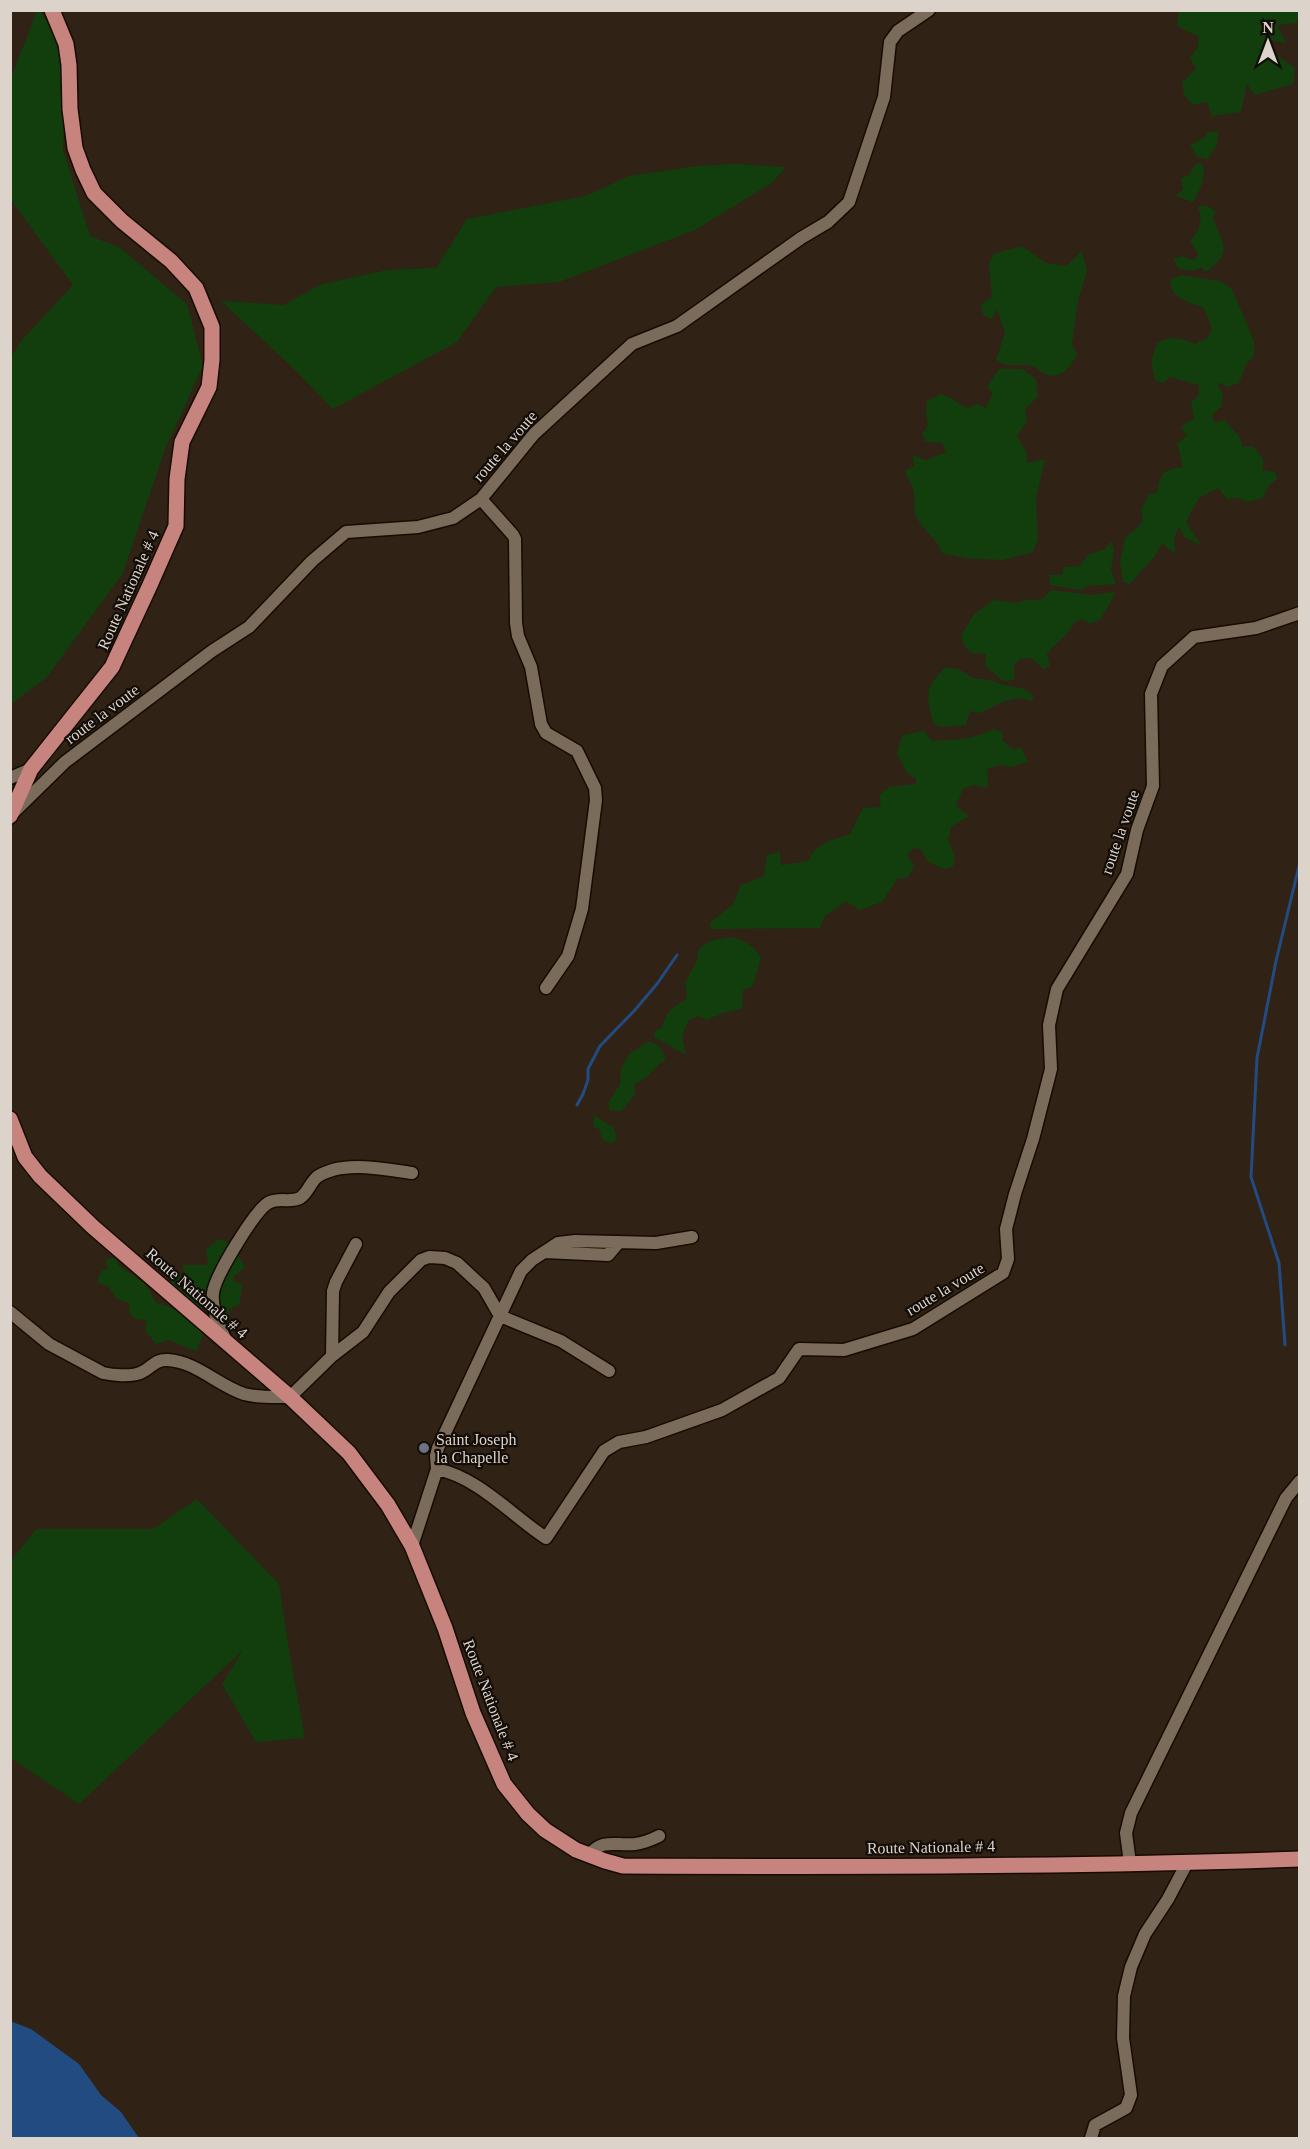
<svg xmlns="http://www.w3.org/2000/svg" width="1310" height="2149" viewBox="0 0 1310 2149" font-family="Georgia,serif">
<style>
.green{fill:#123e0d}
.water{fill:#224b82}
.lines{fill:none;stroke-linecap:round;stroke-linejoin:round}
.stream{stroke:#224b82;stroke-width:3}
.minor-casing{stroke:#170c02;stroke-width:15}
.primary-casing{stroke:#170c02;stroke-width:18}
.minor{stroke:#7a6b5b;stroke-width:12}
.primary{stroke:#c7847e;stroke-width:15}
.worship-dot{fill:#6b7280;stroke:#130d08;stroke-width:2}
.labels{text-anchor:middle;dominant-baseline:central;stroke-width:4.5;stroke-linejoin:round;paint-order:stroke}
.street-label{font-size:16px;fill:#dcd3cb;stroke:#130d08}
.poi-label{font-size:16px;fill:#dcd3cb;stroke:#130d08;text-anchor:start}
</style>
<rect width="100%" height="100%" fill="#302215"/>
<path class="green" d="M37,11h3l26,38 -3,101 27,86 29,11 68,57 16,62 -38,83 -42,124 -76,104 -36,27v-347l10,-16 52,-56 -62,-85 -1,-120z
M1179,11h120l-2,12 -20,2 9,18 -18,-3 7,14 20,14 -2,16 -38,11 -8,-11 -6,28 -29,4 -5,-14 -14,3 -9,-10 -2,-13 14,-13 -6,-11 8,-11 1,-10 -22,-11z
M1218,131l-1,14 -9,14 -11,-2 -7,-12 14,-7 4,-6z
M1196,163l7,1c2,14 -2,26 -10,38l-17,-6 7,-7 -2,-11 8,-3z
M735,164l51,3 -13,15 -78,48 -136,52 -63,5 -39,55 -124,67 -42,-43 -70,-65 63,4 35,-20 68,-15 49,-2 31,-49 119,-23 43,-20 68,-10z
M1206,205l10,7 -3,6c10,27 21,34 -8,54l-3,-5 -7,4 -16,-2 -6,-10 8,-3 14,4 3,-6 -8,-13c10,-10 13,-21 8,-34z
M1022,246l24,17 20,3 16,-15 5,20 -9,29 -6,44 5,10c-6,12 -16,27 -32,20 -5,-2 -8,-7 -13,-8 -14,-3 -22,3 -36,-6l9,-28 -8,-23 -5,10 -9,-4 -2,-11 11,-7 -3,-33 4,-10z
M1181,275l39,6 12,8 22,52v15l-8,8 -7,19 -11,4 -11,-5 5,12v12l-10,9 2,8 11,-3 16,19 1,8 11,-1 10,13v11l12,2 2,7 -8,6 -6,13 -16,4 -9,-4 -11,1 -9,-11 -19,10 -13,24 16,24 -18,-9 -5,-11 -5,13 1,15 -13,-11 -7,13 -25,28 -7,-2 -3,-20 5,-24 18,-16 -2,-12 8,-16 8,-1c4,-21 5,-23 26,-26l-6,-24 10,-7 -6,-10 13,-7 -3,-16 8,-8v-10l-29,-8 -7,6 -8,-3 -4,-19 6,-18c12,-8 26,-5 38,1l12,-6 5,-9 -8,-21c-15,-6 -34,-9 -34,-28z
M999,369h23l14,10 2,18 -13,12 2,12 -10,15 10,17v10l18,-4 -9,39 2,41 -5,13 -30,8 -38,-2 -23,-5c-5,-14 -17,-21 -25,-34 -5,-9 -1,-17 -3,-27 -2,-7 -7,-14 -9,-22l10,-4 -3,-11 14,5 20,-8 -4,-9 -16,-1 -4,-8 6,-9 -2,-12 1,-12 14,-7 8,3 17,11 11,-4 8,4 8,-14 -6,-7z
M1111,541l3,8 -3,21 5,14 -28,2 -6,4 -32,-5v-10h12l2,-8 15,-1 10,-12 16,-5z
M1052,590l40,5 23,-3c-3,11 -10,17 -14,27l-11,5 -8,-5 -7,3c-7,14 -19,20 -28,32l3,12 -7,3 -11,-11 -12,1 -6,6v15l-11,1 -18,-15 1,-12 -16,-1 -7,-10 -2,-7 13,-22 20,-14 22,3 10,-3h15z
M945,667l14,2 13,9 20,2 11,5 20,3 11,8 -3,5 -10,-3 -16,3 -25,12 -10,-2 -4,14 -26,2 -7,-4c-3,-14 -10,-32 2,-44 3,-5 7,-7 10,-12z
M992,729l11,3 -1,8 12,10 7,-3 7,15 -16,5 -12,-2 -13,4 1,19 -15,-3 -10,4 -7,17 13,10 -18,11 -3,13 7,16 -2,11 -10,2 -16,-8 -5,-11 -8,-2 -7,6 7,13 -7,11h-9l-16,24 -23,8 -13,-9 -22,16 -4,11 -109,1 -1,-6 23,-19 8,-19 23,-9 3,-21 13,-3 1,13 27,-4c10,-19 22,-20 42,-27l13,-26 18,-1 -2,-12 10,-8 27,-3v-5l-9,-6 -10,-19 5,-19 22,-4 8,10c20,-1 45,-2 60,-12z
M730,937c15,2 23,9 31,20l-8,29 -10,4 -1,19 -19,4 -16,7 -9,-4 -10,5 -6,16 4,18 -32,-18 1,-7 7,-2c4,-16 9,-20 23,-28l2,-4 -2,-14 11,-19 3,-14 11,-8z
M649,1041l11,6 6,12c-14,9 -16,20 -32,25l1,10 -13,17h-12l-2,-8 12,-19 1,-15 8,-15z
M594,1115l20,13 3,10 -6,6 -9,-5 -3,-10 -6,-3z
M218,1239l15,5 12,24 -11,8 -1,5 9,3 -2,19 -11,7 2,14 -8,6 -12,-21h-15l-12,-10 -1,-7 -10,-3 -2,-9 13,-6 -1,-9h25l-2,-15z
M115,1258l4,8 26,17 11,20c20,4 34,15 48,30l-8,18 -28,-11 -12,4 -11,-14 2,-10 -12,-1 -5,-5 -1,-11 -12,-4 -8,-12 -12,-5 4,-11 6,-2 -1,-10z
M197,1499l82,85 11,72 15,82 -49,4 -34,-58 21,-34 -164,154 -68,-46v-197l25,-32h117z"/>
<path class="water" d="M10,2021l21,8 48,35 22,31 20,17 18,26h-128z"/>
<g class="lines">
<path class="stream" d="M577,1105l6,-11 5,-14v-11l12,-23 34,-35 23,-27 20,-29
M1285,1345l-6,-82 -28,-86 6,-119 19,-97 24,-99"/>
<g class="minor-casing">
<path id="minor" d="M481,499l32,36 2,4 1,84 2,13 13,31 10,57 5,9 31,18 18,37 1,12 -14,109 -14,47 -22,32
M10,778l21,-9
M14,812l51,-50 147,-111 37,-24 63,-66 34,-29 72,-5 35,-9 28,-19 53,-65 98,-90 45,-18 124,-88 27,-16 21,-20 35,-105 6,-55 8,-11 31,-21
M545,1252l63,3 11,-13
M10,1312l39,32 54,29c9,2 27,4 37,0 11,-4 14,-14 28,-13 29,2 49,25 76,34 14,4 31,3 46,3l42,-41 31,-24 26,-40 32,-32 8,-3 16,1 12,5 27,25 16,28 61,25 48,30
M226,1341c-6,-14 -15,-32 -13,-48 2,-17 41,-81 55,-90 10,-6 23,0 32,-5 8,-5 10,-15 17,-21 5,-4 20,-9 26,-9 23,-3 47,2 69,5
M332,1356l1,-65 3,-9 20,-38
M437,1469l-1,-13 2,-8 83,-177 11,-11 26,-17 17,-2 81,2 36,-6
M412,1546l25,-77c42,9 74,46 109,69l58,-87 15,-9 27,-5 76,-27 57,-32 20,-29 45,1 69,-21 90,-56 5,-14 -2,-30 9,-35 18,-55 18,-70 -2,-44 8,-36 70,-115 10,-44 16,-44 -2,-92 11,-28 32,-29 62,-9 44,-15
M589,1855c14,-17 26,-9 46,-11 8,-1 16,-4 24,-8
M1130,1863l-4,-30 5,-20 155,-315 14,-17
M1091,2138l4,-13 31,-17 5,-13 -8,-57 1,-42 7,-29 14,-33 23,-35 19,-36"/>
</g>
<g class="primary-casing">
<path id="primary" d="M10,816l21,-47 81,-102 38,-82 26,-59 1,-47 5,-37 27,-55 3,-27v-33l-16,-39 -25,-27 -49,-40 -28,-28 -11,-23 -8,-22 -5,-39 -1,-44 -3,-21 -14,-34
M10,1119l15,38 15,19 53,51 197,170 59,56 39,52 24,41 33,82 28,85 31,71 24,30 17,16 31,20 29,11 18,5c226,1 451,1 677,-7"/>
</g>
<use href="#minor" class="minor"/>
<use href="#primary" class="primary"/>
</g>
<circle class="worship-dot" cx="424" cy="1448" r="6"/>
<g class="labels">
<g class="street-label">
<text transform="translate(505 446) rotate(-49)">route la voute</text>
<text transform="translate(128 590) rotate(-66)">Route Nationale # 4</text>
<text transform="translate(102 714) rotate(-37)">route la voute</text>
<text transform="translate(1120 832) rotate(-71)">route la voute</text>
<text transform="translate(945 1289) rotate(-31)">route la voute</text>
<text transform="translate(197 1293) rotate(41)">Route Nationale # 4</text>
<text transform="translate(491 1700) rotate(69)">Route Nationale # 4</text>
<text transform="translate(931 1847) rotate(-1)">Route Nationale # 4</text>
</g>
<g class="poi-label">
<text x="436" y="1439">Saint Joseph<tspan x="436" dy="18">la Chapelle</tspan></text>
</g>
</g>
<rect width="1310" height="2149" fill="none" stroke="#dcd3cb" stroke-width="24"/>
<g transform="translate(1268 42)" stroke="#130d08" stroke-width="4.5" paint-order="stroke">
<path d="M0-4.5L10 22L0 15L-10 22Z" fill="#dcd3cb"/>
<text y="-9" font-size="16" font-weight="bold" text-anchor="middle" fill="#dcd3cb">N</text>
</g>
</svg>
